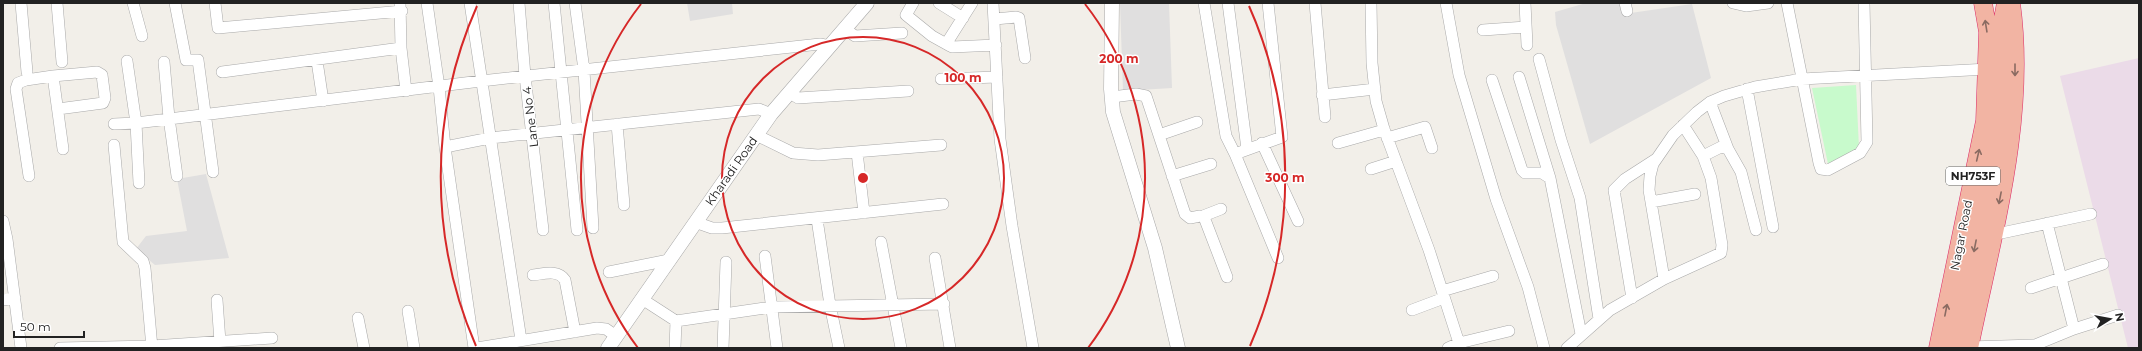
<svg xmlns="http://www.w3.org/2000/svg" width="2142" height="351" viewBox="0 0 2142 351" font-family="Montserrat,sans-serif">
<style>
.residential{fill:#e0dfdf}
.industrial{fill:#ebdbe8}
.park{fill:#c8facc}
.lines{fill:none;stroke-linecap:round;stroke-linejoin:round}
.minor-casing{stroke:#a9a9a9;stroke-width:12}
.tertiary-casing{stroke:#a9a9a9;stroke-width:15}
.trunk-casing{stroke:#dc2a67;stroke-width:19}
.minor{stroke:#fff;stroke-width:11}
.tertiary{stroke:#fff;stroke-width:14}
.trunk{stroke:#f2b4a3;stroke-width:18}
.oneway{stroke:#8a6b62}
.ring{fill:none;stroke:#d62828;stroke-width:2}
.labels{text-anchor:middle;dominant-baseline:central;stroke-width:3;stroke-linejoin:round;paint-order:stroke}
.shield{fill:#fff;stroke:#646464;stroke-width:1}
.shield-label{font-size:11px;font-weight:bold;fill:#222}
.street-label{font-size:12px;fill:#222;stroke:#fff}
.centre{fill:#d62828;stroke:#fff;stroke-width:2}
.ring-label{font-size:12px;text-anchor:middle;font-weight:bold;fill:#d62828;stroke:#fff;stroke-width:3;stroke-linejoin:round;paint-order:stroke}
</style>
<rect width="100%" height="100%" fill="#f2efe9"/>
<path class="residential" d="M687,3h45l1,11 -43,7z
M1120,3h49l3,85 -49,3z
M1586,3h35l3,11 68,-10 19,74 -121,66 -34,-119 -1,-13z
M206,174l23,84 -74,7 -19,-16 10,-13 41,-5 -10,-52z"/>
<path class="industrial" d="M2139,58v290h-11l-68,-272z"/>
<path class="park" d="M1856,85l3,63 -31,16 -16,-76z"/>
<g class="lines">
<g class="minor-casing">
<path id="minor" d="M21,3l6,69
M57,3l5,59
M133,3l9,33
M175,3l11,57h12l15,112
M215,3l3,25 184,-17
M400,3l1,45 5,43
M427,3l12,84 6,60 29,201
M470,3l51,337
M519,3l6,73 18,154
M554,3l23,227
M575,3l9,67 9,158
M913,3l-7,12 26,21 18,10
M939,3l24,15
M972,3l-24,38 1,4 3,2 44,-2
M993,3l7,136 12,87 21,122
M1204,3l22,133 9,18 43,104
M1228,3l19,146
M1315,3l10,114
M1371,3l1,60 4,38 8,28 45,121 30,93
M1446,3l13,72 37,124 32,88 16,61
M1525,3l2,42
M1625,3l2,8
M1733,3l13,3 22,-3
M1787,3l32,160 2,6 7,1 32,-17 7,-11 -3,-139
M995,19l21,-2 3,1 6,40
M845,29l10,7 47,-3
M1483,30l43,-3
M1539,59l22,81 19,58 19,121
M127,61l9,62 3,60
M317,61l6,40
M164,62l5,56 8,58
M222,72l179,-24
M53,76l44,-4 5,3 3,23 -2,5 -45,6
M1519,77l31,101
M941,79l56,-2
M1492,80l30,90 3,3h17l8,5 31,156
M1747,89l26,138
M790,93l8,5 110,-7
M1322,95l53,-6
M1112,97l24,-3 10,2 39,118 5,4 10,-2 4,1 23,60
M1710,102l18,47
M114,124l22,-1 345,-42 339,-37 10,2
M617,124l7,81
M1683,125l20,31 18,-9 7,2 13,23 15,58
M756,135l37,18 25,2 123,-10
M1159,135l38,-13
M1387,138l38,-11 7,21
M1262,143l36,78
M1338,143l46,-13
M114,145l9,97 20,19 2,7 7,80
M445,147l45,-9 269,-29 12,5
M857,152l7,61
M1235,154l47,-17 -14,-134
M1371,169l25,-8
M29,176l-13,-87 2,-6 8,-3 27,-4 10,73
M1172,176l39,-12
M1651,202l44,-8
M1203,216l18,-7
M817,219l13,86 9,43
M3,221l4,18 14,109
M695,222l17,6h10l221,-24
M2047,223l27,106
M1992,235l99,-21
M881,242l20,106
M765,256l12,92
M935,258l15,90
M609,272l60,-12
M533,275c10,-1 25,-6 32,5l10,52
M1664,279l-15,-89 1,-14 3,-12 20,-29 24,-23 13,-10 14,-6 31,-9 47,-8 186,-10
M2031,288l72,-24
M1442,291l51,-15
M1632,298l-18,-108 11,-11 31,-20
M642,299l34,22 96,-14 172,-3
M3,300l12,-2
M217,300l3,42
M1412,310l32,-12
M408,311l6,37
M358,318l6,30
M1969,347l66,-2 39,-16 44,-14
M60,348l92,-2 120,-8
M477,348l120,-20 9,1 10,7
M675,348l1,-27
M723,348l3,-86
M1448,348l11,-5 50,-12
M1567,348l43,-38 54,-31 57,-26 1,-8 -11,-67 -8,-22"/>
</g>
<g class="tertiary-casing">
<path id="tertiary" d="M1112,3l-1,86 2,23 42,136 23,100
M608,348l163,-234 96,-111"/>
</g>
<g class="trunk-casing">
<path id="trunk" d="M1938,348l47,-227 3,-89 -5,-29
M1955,348l39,-202 6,-55 -1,-50 7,-38
M1969,348c23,-113 58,-229 42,-345"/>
</g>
<use href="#minor" class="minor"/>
<use href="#tertiary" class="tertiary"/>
<use href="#trunk" class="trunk"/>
</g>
<defs><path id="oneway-shaft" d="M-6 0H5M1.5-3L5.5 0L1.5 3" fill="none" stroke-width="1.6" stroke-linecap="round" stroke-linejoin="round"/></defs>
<g class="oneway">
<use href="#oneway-shaft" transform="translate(1986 26) rotate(-99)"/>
<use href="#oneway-shaft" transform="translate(2015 70) rotate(90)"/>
<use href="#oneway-shaft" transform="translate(1978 155) rotate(-77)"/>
<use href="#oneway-shaft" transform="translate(2000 198) rotate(101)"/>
<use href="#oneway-shaft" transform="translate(1975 246) rotate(101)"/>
<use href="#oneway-shaft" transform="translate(1946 310) rotate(-79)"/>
</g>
<g class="ring">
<circle cx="863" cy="178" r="141"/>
<path d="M638 348A282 282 0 0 1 641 4M1085 4A282 282 0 0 1 1088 348"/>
<path d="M476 346A422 422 0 0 1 477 6M1249 6A422 422 0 0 1 1250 346"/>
</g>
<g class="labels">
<rect class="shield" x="1946" y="167" width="54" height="18" rx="3"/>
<g class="shield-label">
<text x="1973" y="176">NH753F</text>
</g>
<g class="street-label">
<text transform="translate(530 117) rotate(-97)">Lane No 4</text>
<text transform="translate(731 171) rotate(-55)">Kharadi Road</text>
<text transform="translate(1961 235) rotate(-79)">Nagar Road</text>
</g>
</g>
<circle cx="863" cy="178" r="6" class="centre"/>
<g class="ring-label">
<text x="1119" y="63">200 m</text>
<text x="963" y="82">100 m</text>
<text x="1285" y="182">300 m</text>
</g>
<rect width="2142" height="351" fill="none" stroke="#222222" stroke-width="8"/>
<g transform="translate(2110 319) rotate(79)" stroke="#ffffff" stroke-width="3" paint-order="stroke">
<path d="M0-3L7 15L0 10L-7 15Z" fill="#222222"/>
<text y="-6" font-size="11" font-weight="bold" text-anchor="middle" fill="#222222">N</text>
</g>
<path d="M14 331v6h70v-6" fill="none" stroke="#222222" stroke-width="2"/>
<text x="20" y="331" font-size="12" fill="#222222" stroke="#ffffff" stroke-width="3" paint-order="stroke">50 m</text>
</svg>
